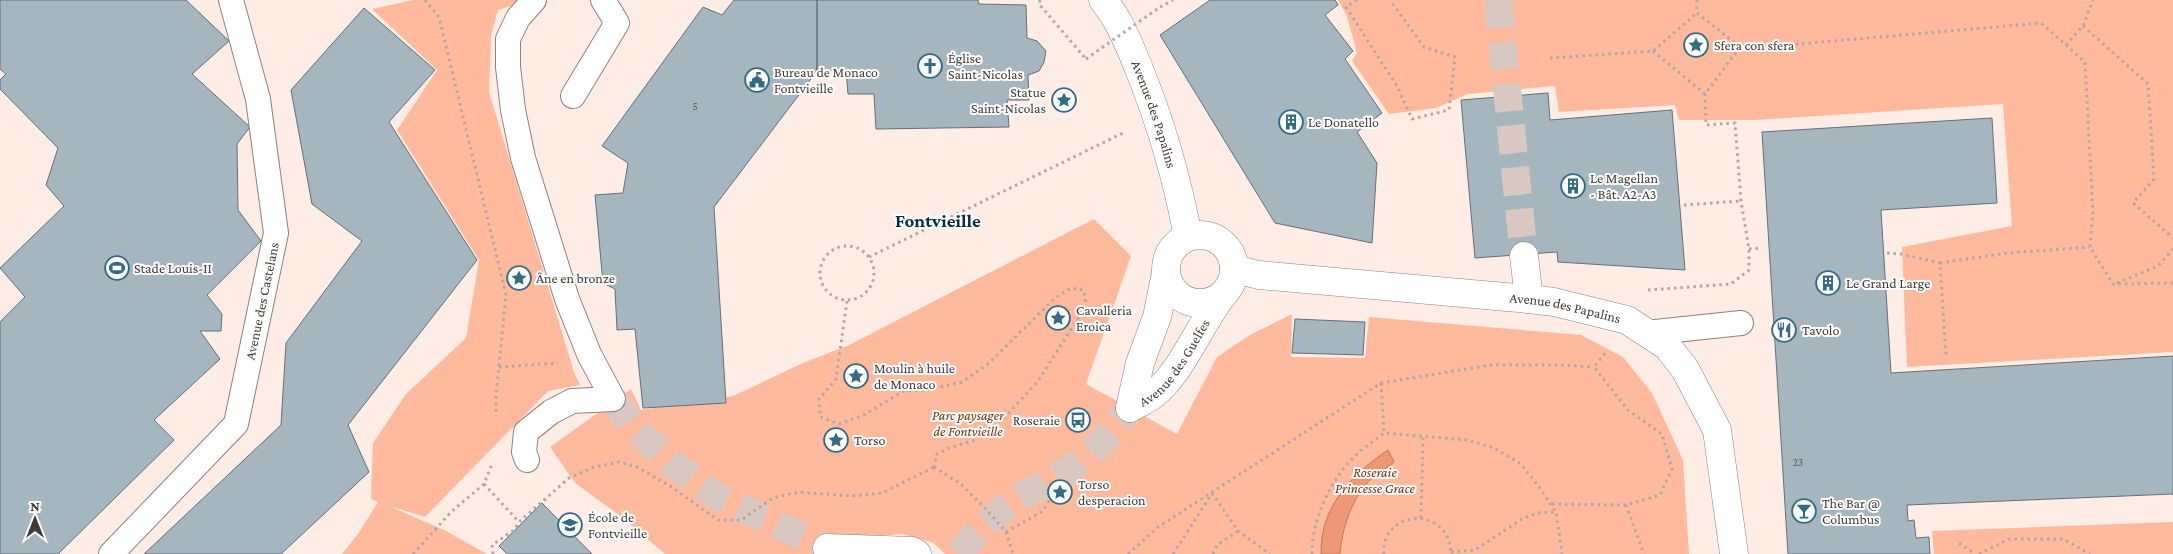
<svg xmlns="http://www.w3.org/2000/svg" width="2173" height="554" viewBox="0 0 2173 554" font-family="'Crimson Pro',serif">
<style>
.green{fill:#ffb99d}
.water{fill:#ee9774;stroke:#ba7b62}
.building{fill:#a6b6bf;stroke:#627079}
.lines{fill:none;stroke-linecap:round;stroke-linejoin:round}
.minor-tunnel{stroke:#d9c8c2;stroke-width:28;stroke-dasharray:28 14;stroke-linecap:butt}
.service-casing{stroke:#91807a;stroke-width:26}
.minor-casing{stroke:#91807a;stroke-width:29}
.path{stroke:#b4a6a1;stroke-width:3;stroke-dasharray:2.5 4;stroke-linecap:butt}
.service{stroke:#fff;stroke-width:24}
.minor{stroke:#fff;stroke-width:28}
.path-bridge{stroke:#b4a6a1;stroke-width:3;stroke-dasharray:2.5 4;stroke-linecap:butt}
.labels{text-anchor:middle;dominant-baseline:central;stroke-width:4;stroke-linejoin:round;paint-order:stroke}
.number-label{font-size:11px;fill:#5a5959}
.poi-label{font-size:14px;fill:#413a37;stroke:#fefefe;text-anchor:start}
.street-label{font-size:14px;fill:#413a37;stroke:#fefefe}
.park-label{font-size:14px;font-style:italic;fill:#7a2e06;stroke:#fefefe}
.district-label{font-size:19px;font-weight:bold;fill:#002e42;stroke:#fefefe}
</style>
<rect width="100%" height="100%" fill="#ffece5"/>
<path class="green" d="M413,0h115l-30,10 -7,25 -2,57 85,280 6,13 -32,6 -123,126 -36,-11 55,24 43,24h-145l16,-20 20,-32 -7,-3 2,-56 33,-49 60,-56 13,-78 -82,-130 40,-60 -65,-61z
M1338,0h835v352l-266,15 -5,-120 110,-21 -9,-122 -249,16h-75l-4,-15 -116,7 -4,-26 -87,8 -32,14 -47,6 -37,-53 5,-8 -10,-37z
M1094,219l37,37 -45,128 91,50 40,-77 33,-22 42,-21 -1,43 74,1 4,-41 212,18 42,22 29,36 31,67 6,94h-744l-11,-11 -32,-9 -64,5 -29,15h-144l-46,-39 -44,-32 -25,-36 81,-58 10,21 92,-14 70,-33 46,-18z
M2173,522v32h-239l-2,-23z"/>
<path class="water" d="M1388,450l6,12c-8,7 -21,14 -28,22 -16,20 -24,45 -26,70h-19c-1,-47 30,-79 67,-104z"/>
<path class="building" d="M0,0h186l43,41 -37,33 58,53 -13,17 1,66 23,31 -54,54 15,19 -1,17h-21l20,28 -66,61 20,20 -116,114h-58v-232l25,-25 -25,-29 64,-62 -18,-21 12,-37 -58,-59v-9l6,-6 -6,-5z
M734,0h83v71l-103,136 12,196 -83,5 -8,-79 -18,1 -2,-41 -12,-6 -8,-88 28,-2 5,-30 -26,-17 101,-139 19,8z
M817,0h161l1,4 47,1 1,33 10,3 9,10 -2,11 -5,9 -11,4 1,25h-22l2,27 -133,2 -2,-35h-26l-2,-24 -29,1z
M1210,0h125l3,5 -13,10 28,36 -8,8 37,54 -25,19 20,31 -5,80 -97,-20 -115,-188z
M364,8l71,62 -46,52 88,138 -129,165 21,47 -88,82h-137l137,-129 5,-82 76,-102 -50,-37 -21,-114z
M1548,93l2,27 122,-10 13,160 -127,-8 -1,-10 -82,6 -14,-158z
M1992,118l5,85 -116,7 10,163 282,-17v138l-266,11 1,16 6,-1 2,18 13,-1 1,17h-142l-26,-422z
M1295,319l70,3 -2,33 -71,-2z
M542,503l50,51h-85l-8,-8z"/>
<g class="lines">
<path class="minor-tunnel" d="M1498,0l26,256
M613,399l23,31 38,35 44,32 109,51
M959,554c16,-20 34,-39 55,-53 24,-15 50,-26 72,-44 17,-13 30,-31 44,-49"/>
<g class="service-casing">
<g id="service">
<path d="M573,96l44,-73 -14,-23"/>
<path d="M1646,333l95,-10"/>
<path d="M527,460l-3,-8 2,-20 25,-20 21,-11 41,-2 -24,-45 -22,-55 -44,-141 -10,-48 -5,-43v-28l10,-21 16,-18"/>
<path id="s1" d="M111,554l125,-130 40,-191 -18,-134 -27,-99"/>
</g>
</g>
<g class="minor-casing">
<g id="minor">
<path id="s2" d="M1103,0c17,21 24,40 34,64 23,56 40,113 51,173"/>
<circle cx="1200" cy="269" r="34"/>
<path d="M1524,256l5,43"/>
<path id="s3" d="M1234,269l25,6 270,24 25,3 73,18 40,26 18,23 32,61 17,124"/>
<path id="s4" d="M1130,408c7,-4 16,-8 23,-13 30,-24 47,-72 72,-103"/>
<path d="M1130,408l10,-45 17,-46 9,-44"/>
<path d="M827,548l85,3 5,3"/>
</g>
</g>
<path class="path" d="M425,0l14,17 67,278 -10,101v20
M1040,0l-1,4 47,55
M1357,0l-11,7 51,79 15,33 37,-9 6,-53 -31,-10 -34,-47
M1697,0v13l43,34h24l277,-24 44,39 8,150 -3,35 23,37 60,-1
M1160,7l13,-7
M2083,26l65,58 6,95 -21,24 40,35
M2066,45l17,-19 10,-26
M1653,51l52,43 35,-47
M1550,58l103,-7 44,-38
M1684,205l57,-4
M820 273a27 27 0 1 1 54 0a27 27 0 1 1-54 0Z
M1749,249l12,-1
M1887,253l14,1 39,9 6,93
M869,257l256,-125
M1940,263l67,-10 83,-6
M2117,283l41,-17 15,-17
M1648,290l83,-6 18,-14v-21l-8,-48 -6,-78 -29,2 -1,-31
M847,301l-11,78 -17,20 1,18 19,7 23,-8 42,-25 22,-1 36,-8 26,-18 67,-66 16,-10 12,2 3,9 -7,18 -41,64 -31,34 -32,25 -26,8 -12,6 -3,13
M499,367l59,-4
M1381,383l3,50
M934,467l27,17 23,23 22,25 7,22
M1048 491a10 10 0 1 1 20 0a10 10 0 1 1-20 0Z
M484,484l35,38
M1212,493l26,38 32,23
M1552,504l74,1 34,-10 12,-26 -10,-35 -34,-24 -34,-43 13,-16
M1626,505l18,49
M1421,518l2,-80
M1006,532l37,-21 8,-13
M1959,543l16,11
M1451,552l24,-2 47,-31 15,-6 19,-1
M413,554l39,-43 32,-27 8,-20
M493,554l-1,-9 22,-15 5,-8 50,-44 25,-11 25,-5 18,5 33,19 48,34h23l32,-22 25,-6 53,4 31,-3 52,-26
M1128,554l30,-27 223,-144 110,-18h68l35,2
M1173,554l38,-59
M1213,554l4,-9 21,-14
M1312,554c-1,-32 18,-74 42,-97 9,-9 20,-16 30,-24l83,7 27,8 27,16 18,23 17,25 6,42
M1384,554c-4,-44 65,-50 67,-1
M1979,554l30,-15h54l27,15"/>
<use href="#service" class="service"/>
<use href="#minor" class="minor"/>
<path class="path-bridge" d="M1086,59l74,-52"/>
</g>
<defs>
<g id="sight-ring" transform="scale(1.25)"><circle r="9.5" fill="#fefefe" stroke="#356a86" stroke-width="1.5"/><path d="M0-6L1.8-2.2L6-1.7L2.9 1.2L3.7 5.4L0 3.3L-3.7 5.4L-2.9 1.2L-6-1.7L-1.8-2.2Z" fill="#356a86"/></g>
<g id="church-ring" transform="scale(1.25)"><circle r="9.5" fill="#fefefe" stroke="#356a86" stroke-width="1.5"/><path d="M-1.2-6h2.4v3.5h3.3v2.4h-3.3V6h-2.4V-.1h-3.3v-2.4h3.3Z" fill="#356a86"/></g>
<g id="civic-ring" transform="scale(1.25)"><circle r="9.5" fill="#fefefe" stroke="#356a86" stroke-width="1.5"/><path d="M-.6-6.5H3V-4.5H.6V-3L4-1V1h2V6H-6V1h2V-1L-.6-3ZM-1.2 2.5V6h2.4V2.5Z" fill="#356a86"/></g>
<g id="building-ring" transform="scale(1.25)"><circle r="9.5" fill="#fefefe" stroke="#356a86" stroke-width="1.5"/><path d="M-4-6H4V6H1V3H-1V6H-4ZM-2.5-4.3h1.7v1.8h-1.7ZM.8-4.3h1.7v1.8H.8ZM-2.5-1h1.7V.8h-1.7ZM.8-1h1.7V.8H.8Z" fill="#356a86"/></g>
<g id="stadium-ring" transform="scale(1.25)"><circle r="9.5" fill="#fefefe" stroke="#356a86" stroke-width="1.5"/><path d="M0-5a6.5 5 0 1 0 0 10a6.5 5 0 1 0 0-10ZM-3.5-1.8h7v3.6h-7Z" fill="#356a86"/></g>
<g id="restaurant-ring" transform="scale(1.25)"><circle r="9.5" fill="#fefefe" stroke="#356a86" stroke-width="1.5"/><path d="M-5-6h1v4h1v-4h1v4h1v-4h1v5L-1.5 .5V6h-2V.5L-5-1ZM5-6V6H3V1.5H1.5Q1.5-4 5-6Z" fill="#356a86"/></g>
<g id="bus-ring" transform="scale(1.25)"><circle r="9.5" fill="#fefefe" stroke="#356a86" stroke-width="1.5"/><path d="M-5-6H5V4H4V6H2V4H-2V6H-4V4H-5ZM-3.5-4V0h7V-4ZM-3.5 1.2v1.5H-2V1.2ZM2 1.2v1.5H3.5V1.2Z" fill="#356a86"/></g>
<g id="bar-ring" transform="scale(1.25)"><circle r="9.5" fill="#fefefe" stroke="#356a86" stroke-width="1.5"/><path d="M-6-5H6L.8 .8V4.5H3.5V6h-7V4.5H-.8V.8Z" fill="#356a86"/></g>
<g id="school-ring" transform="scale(1.25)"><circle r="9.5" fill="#fefefe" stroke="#356a86" stroke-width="1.5"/><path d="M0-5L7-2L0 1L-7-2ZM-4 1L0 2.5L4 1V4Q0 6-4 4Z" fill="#356a86"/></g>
</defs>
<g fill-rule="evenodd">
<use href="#sight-ring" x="1696" y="45"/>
<use href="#church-ring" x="930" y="66"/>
<use href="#civic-ring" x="757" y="80"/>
<use href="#sight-ring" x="1064" y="100"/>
<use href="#building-ring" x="1291" y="122"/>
<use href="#building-ring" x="1573" y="186"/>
<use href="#stadium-ring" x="117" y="268"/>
<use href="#sight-ring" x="519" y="278"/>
<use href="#building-ring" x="1828" y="283"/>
<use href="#sight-ring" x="1058" y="318"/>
<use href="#restaurant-ring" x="1784" y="330"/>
<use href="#sight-ring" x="856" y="376"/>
<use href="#bus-ring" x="1078" y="420"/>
<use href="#sight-ring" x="836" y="440"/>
<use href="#sight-ring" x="1060" y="492"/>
<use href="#bar-ring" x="1804" y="511"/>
<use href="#school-ring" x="570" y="525"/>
</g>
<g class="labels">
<g class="number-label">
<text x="695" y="106">5</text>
<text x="1798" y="462">23</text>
</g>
<g class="poi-label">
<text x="1714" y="45">Sfera con sfera</text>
<text x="948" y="58">Église<tspan x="948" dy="16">Saint-Nicolas</tspan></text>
<text x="774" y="72">Bureau de Monaco<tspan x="774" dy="16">Fontvieille</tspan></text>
<text x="1046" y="92" text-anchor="end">Statue<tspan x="1046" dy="16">Saint-Nicolas</tspan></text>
<text x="1308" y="122">Le Donatello</text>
<text x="1590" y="178">Le Magellan<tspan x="1590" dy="16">- Bât. A2-A3</tspan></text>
<text x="134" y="268">Stade Louis-II</text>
<text x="536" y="278">Âne en bronze</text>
<text x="1846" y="283">Le Grand Large</text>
<text x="1076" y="310">Cavalleria<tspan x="1076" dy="16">Eroica</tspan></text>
<text x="1802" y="330">Tavolo</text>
<text x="874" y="368">Moulin à huile<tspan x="874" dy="16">de Monaco</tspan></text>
<text x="1060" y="420" text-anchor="end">Roseraie</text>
<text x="854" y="440">Torso</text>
<text x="1078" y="484">Torso<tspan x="1078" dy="16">desperacion</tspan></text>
<text x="1822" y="503">The Bar @<tspan x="1822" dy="16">Columbus</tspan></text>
<text x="588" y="517">École de<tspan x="588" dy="16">Fontvieille</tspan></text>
</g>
<g class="street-label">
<text stroke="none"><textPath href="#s2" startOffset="126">Avenue des Papalins</textPath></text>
<text stroke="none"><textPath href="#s1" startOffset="306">Avenue des Castelans</textPath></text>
<text stroke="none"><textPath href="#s3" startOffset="334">Avenue des Papalins</textPath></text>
<text stroke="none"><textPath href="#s4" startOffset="65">Avenue des Guelfes</textPath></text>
</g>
<g class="park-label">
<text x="968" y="415">Parc paysager<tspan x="968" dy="16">de Fontvieille</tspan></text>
<text x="1375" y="472">Roseraie<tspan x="1375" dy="16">Princesse Grace</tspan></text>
</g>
<g class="district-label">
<text x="938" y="220">Fontvieille</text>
</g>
</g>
<g transform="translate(35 519)" stroke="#fefefe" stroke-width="4" paint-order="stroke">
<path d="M0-4L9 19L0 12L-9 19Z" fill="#413a37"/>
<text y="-8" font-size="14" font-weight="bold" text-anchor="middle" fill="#413a37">N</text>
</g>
</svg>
